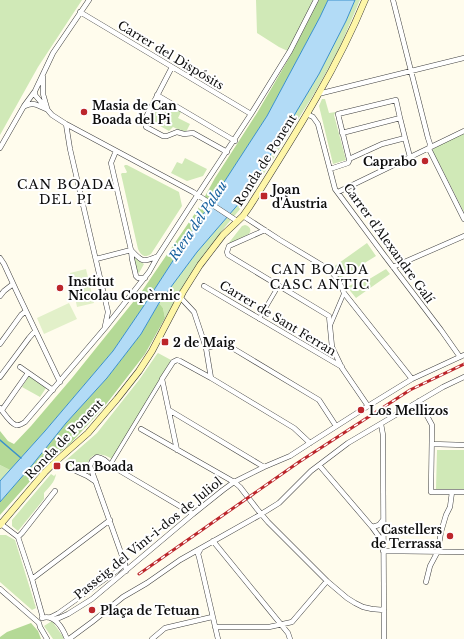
<svg xmlns="http://www.w3.org/2000/svg" width="464" height="639" viewBox="0 0 464 639" font-family="'Libre Baskerville',serif">
<style>
.green{fill:#d0e9b7}
.forest{fill:#b4d996}
.pitch{fill:#e2f0c9}
.water{fill:#b2dbf6;stroke:#3990cc}
.lines{fill:none;stroke-linecap:round;stroke-linejoin:round}
.stream{stroke:#3990cc;stroke-width:1.5}
.pedestrian-casing{stroke:#404040;stroke-width:4.5}
.minor-casing{stroke:#404040;stroke-width:5.5}
.secondary-casing{stroke:#2f2f2f;stroke-width:7}
.pedestrian{stroke:#fff;stroke-width:3.5}
.minor{stroke:#fff;stroke-width:4.5}
.secondary{stroke:#fef6a8;stroke-width:6}
.rail-casing{stroke:#bc262b;stroke-width:3}
.rail{stroke:#fff;stroke-width:1.5;stroke-dasharray:4.5;stroke-linecap:butt}
.poi-dot{fill:#bc262b;stroke:#fff;stroke-width:1.5}
.labels{text-anchor:middle;dominant-baseline:central;stroke-width:4;stroke-linejoin:round;paint-order:stroke}
.street-label{font-size:12px;fill:#0d0d0d;stroke:#fff}
.poi-label{font-size:12px;font-weight:bold;fill:#0d0d0d;stroke:#fff;text-anchor:start}
.neighbourhood-label{font-size:13px;letter-spacing:1px;fill:#0d0d0d;stroke:#fff}
.water-label{font-size:13px;font-style:italic;fill:#17619e;stroke:#fff}
</style>
<rect width="100%" height="100%" fill="#fffced"/>
<path class="green" d="M0,0h82l-44,67 -38,68z
M256,0h63l-27,53 -13,-6 -22,-14z
M355,0h5l-21,49 -25,45 -68,108 -21,25 -38,54 -22,37 -2,-10 -4,-5 38,-51 44,-51 30,-47 48,-80 27,-53z
M322,99h3l4,14 7,-1 -2,3 12,45 -13,4 -14,-58z
M161,101l20,11 -3,6 12,6 -4,8h-2l-11,-5 -4,4 -16,-9v-6z
M464,133v79l-24,-47h-2l-6,-14 2,-3z
M185,158l22,11 -4,7 -16,5 -16,-8 6,-11 5,2z
M125,165h2l52,27 3,14 -31,48c-6,4 -10,2 -13,-5l-17,-75 1,-1h4l1,-1 -3,-6z
M245,225c5,1 7,5 4,9l-21,10 14,-18z
M367,243l9,13 -36,22 -8,-10z
M133,258h2l9,6 -5,9 -2,-1z
M386,269l4,5 -34,24 -9,-11 10,-5 9,-1z
M158,353l13,7 -59,99c-15,-10 -30,-3 -21,15l-20,-8 -6,-5 32,-28 42,-53 18,-26z
M29,376l17,12 -6,9 -18,-10z
M437,450h27v39h-28z
M0,465l10,5 -10,11z
M51,474l3,2 2,-2c-1,8 -7,13 -12,19v6l-26,32 -6,-5v-6z
M0,535h6l9,5 21,68 -4,2 -32,-28z
M52,621l12,17 -1,1h-10l-9,-13z"/>
<path class="forest" d="M319,0h9l-8,17 -53,99 -124,191 -30,44 -68,80 -35,39 -10,-5v-34l8,10 6,3 17,-18 41,-48 70,-87 56,-82 17,-31 42,-65 35,-60z
M159,303l4,5 2,10 -20,36 -41,53 -34,37 -22,17 -48,54v-13l33,-38 33,-41 41,-45 34,-44z
M31,623l7,8 3,8h-41v-2l7,-5z"/>
<path class="pitch" d="M86,269l8,34 -17,4 -7,-34z
M69,303l8,16 -33,15 -7,-16z"/>
<path class="water" d="M328,0h27l-9,21 -27,53 -48,80 -30,47 -44,51 -38,51 -18,31 -34,44 -41,45 -33,41 -33,38v-21l45,-50 68,-80 30,-44 124,-191 53,-99z"/>
<g class="lines">
<path class="stream" d="M0,440l21,18"/>
<g class="pedestrian-casing">
<path id="pedestrian" d="M259,319l20,-34
M330,326l14,-33
M110,465l52,-86
M50,617l8,-4 59,-42 8,-7"/>
</g>
<g class="minor-casing">
<path id="minor" d="M393,0l35,138 2,6 -1,5 35,70
M80,12l171,102
M172,67l-27,52v4l1,4 17,9h4l10,-4 7,2 9,-1 34,19
M43,76v18l4,14
M35,91v4l17,20 14,9 127,68 44,29
M318,94l146,-36
M157,95l78,46
M25,106c9,-4 12,-1 21,3
M307,114l6,3 5,7 17,65 49,66 57,75 19,27
M66,124l4,25 38,163 -3,14
M342,133l58,-15 5,20
M0,148l24,-42 11,-15 18,-38 36,-53
M116,151l-5,12 20,87 1,9 4,17 2,2h7
M349,159l-11,-45 58,-14 4,18
M330,169l18,-6 1,-2v-2l33,-15 23,-6 5,19
M338,192l126,-61
M243,216l37,24 50,30c7,8 11,14 14,23l68,86
M265,230l-36,16 -2,6 1,3 101,61 3,31 10,21 26,38
M131,250c11,12 12,13 27,6
M0,258l4,6 12,26 44,92
M96,259l35,-9
M393,267l71,-31
M204,286l138,81
M0,296l4,-5 9,-7
M180,297l14,15 12,36 5,30
M0,344l21,-29 5,-4
M206,348l18,-5 95,57 17,26
M20,367l33,23
M0,377l29,-39 6,-7
M419,401l13,24 -1,67h33
M0,408c3,4 11,16 16,17 3,1 6,-1 9,-3l80,-94 44,-56 9,-16 33,-51 60,-91 39,-63 26,-51
M2,410l26,-37
M169,410l95,57
M381,424l2,11 1,204
M141,429l93,53 6,5 17,22 11,13 59,59 20,17 8,5 8,4 9,2 12,1
M432,444l32,1
M177,450l-15,-71 11,-17 4,-2 3,1 31,17 83,50 16,15
M319,465l53,62 11,15
M76,471l11,5 9,6
M1,524l17,13 14,42 11,39
M372,527l7,-2 4,-5
M18,537l4,-4 33,-42
M213,541l75,92 2,6
M201,548l-3,6 1,3 19,82
M383,551l81,1
M126,571l-1,-7 -35,-98 2,-5 5,-4c6,1 9,4 13,8l83,49
M32,579l78,-59
M426,582l4,-16 8,-15 3,-19 5,-17 4,-8 2,-15
M0,589l39,34
M42,618c13,-4 21,11 25,21
M54,619l5,-1 9,-4 24,-15 101,-85 30,-24 11,-8 30,-15 26,-11 20,-13 58,-37 44,-27 52,-24
M39,623l1,4 7,12
M215,627h54l23,-5 35,-41
M69,639l23,-17 31,-25 24,-14 33,-23 78,-44 21,-13 32,-32 37,-28 95,-56 21,-10
M152,639l13,-11 47,-11"/>
</g>
<g class="secondary-casing">
<path id="secondary" d="M0,525l45,-53 9,-9 34,-30 29,-34 22,-28 13,-20 31,-59 17,-27 23,-30 20,-19 7,-10c42,-67 85,-133 115,-206"/>
</g>
<use href="#pedestrian" class="pedestrian"/>
<use href="#minor" class="minor"/>
<use href="#secondary" class="secondary"/>
<g class="rail-casing">
<path id="rail" d="M139,574l160,-112 94,-61 17,-11 54,-26"/>
</g>
<use href="#rail" class="rail"/>
</g>
<g class="poi-dot">
<circle cx="84" cy="112" r="4"/>
<circle cx="425" cy="161" r="4"/>
<rect x="260" y="192" width="8" height="8" rx="2"/>
<circle cx="60" cy="288" r="4"/>
<rect x="161" y="338" width="8" height="8" rx="2"/>
<circle cx="361" cy="410" r="4"/>
<rect x="53" y="462" width="8" height="8" rx="2"/>
<circle cx="450" cy="536" r="4"/>
<circle cx="92" cy="610" r="4"/>
</g>
<g class="labels">
<g class="street-label">
<text transform="translate(171 55) rotate(31)">Carrer del Dispósits</text>
<text transform="translate(265 160) rotate(-58)">Ronda de Ponent</text>
<text transform="translate(389 243) rotate(54)">Carrer d'Alexandre Galí</text>
<text transform="translate(278 318) rotate(31)">Carrer de Sant Ferran</text>
<text transform="translate(64 439) rotate(-46)">Ronda de Ponent</text>
<text transform="translate(148 538) rotate(-39)">Passeig del Vint-i-dos de Juliol</text>
</g>
<g class="poi-label">
<text x="92" y="105">Masia de Can<tspan x="92" dy="14">Boada del Pi</tspan></text>
<text x="417" y="161" text-anchor="end">Caprabo</text>
<text x="272" y="189">Joan<tspan x="272" dy="14">d'Àustria</tspan></text>
<text x="68" y="281">Institut<tspan x="68" dy="14">Nicolau Copèrnic</tspan></text>
<text x="173" y="342">2 de Maig</text>
<text x="369" y="410">Los Mellizos</text>
<text x="65" y="466">Can Boada</text>
<text x="442" y="529" text-anchor="end">Castellers<tspan x="442" dy="14">de Terrassa</tspan></text>
<text x="100" y="610">Plaça de Tetuan</text>
</g>
<g class="neighbourhood-label">
<text x="66" y="184">CAN BOADA<tspan x="66" dy="15">DEL PI</tspan></text>
<text x="320" y="269">CAN BOADA<tspan x="320" dy="15">CASC ANTIC</tspan></text>
</g>
<g class="water-label">
<text transform="translate(198 221) rotate(-56)">Riera del Palau</text>
</g>
</g>
</svg>
